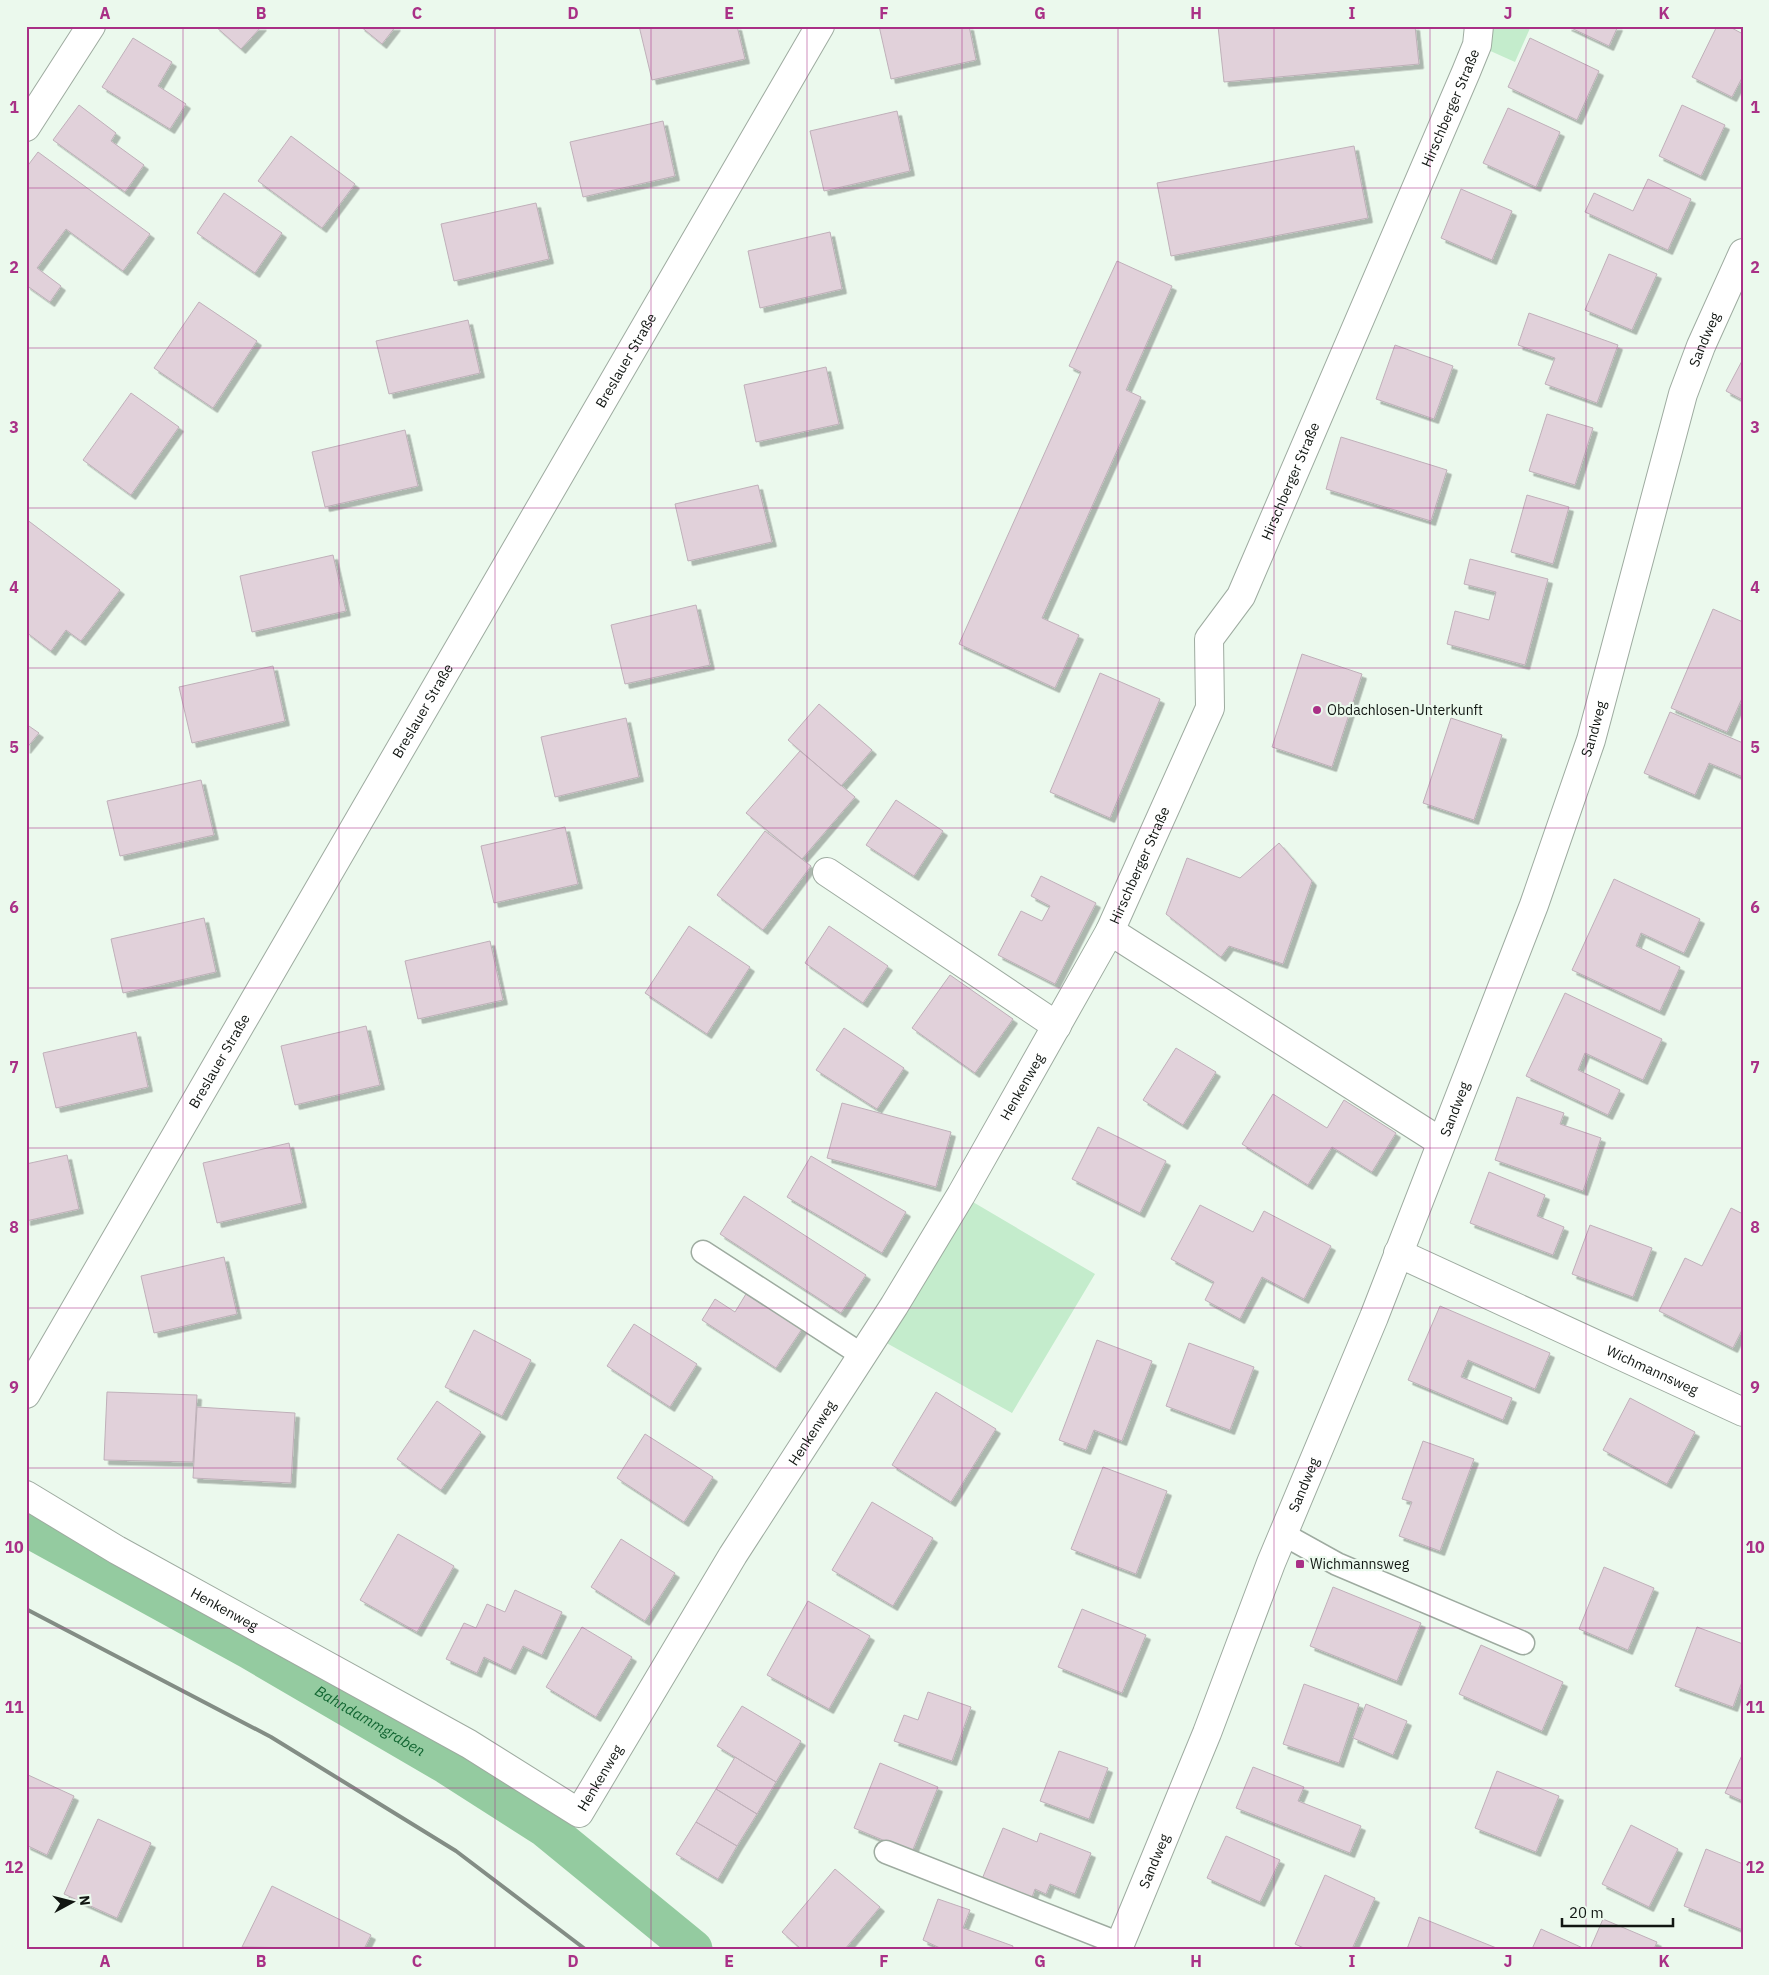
<svg xmlns="http://www.w3.org/2000/svg" width="1769" height="1975" viewBox="0 0 1769 1975" font-family="'IBM Plex Sans',sans-serif">
<style>
.green{fill:#c4eccc}
.lines{fill:none;stroke-linecap:round;stroke-linejoin:round}
.canal{stroke:#94cba0;stroke-width:39}
.building{fill:#e1d1da;stroke:#bfb0b9;filter:url(#shadow)}
.lane-casing{stroke:#9eaba0;stroke-width:25}
.street-casing{stroke:#9eaba0;stroke-width:30}
.lane{stroke:#fff;stroke-width:22}
.street{stroke:#fff;stroke-width:28}
.rail{stroke:#838d85;stroke-width:4}
.grid{fill:none;stroke:#a93086;stroke-width:1;stroke-opacity:0.55}
.poi-dot{fill:#a93086;stroke:#ebf9ed;stroke-width:2}
.labels{text-anchor:middle;dominant-baseline:central;stroke-width:4.5;stroke-linejoin:round;paint-order:stroke}
.street-label{font-size:14px;fill:#111612;stroke:#ebf9ed}
.poi-label{font-size:14px;fill:#111612;stroke:#ebf9ed;text-anchor:start}
.water-label{font-size:15px;font-style:italic;fill:#126632;stroke:#ebf9ed}
.neatline{fill:none;stroke:#a93086;stroke-width:2}
.grid-label{font-size:16px;text-anchor:middle;font-weight:bold;fill:#a93086}
</style>
<defs>
<filter id="shadow"><feDropShadow dx="4.5" dy="4.5" stdDeviation="0" flood-color="#0004"/></filter>
</defs>
<rect width="100%" height="100%" fill="#ebf9ed"/>
<path class="green" d="M1479,26h52l-16,36 -38,-17z
M961,1195l134,79 -83,139 -138,-77z"/>
<g class="lines">
<path class="canal" id="s1" d="M26,1527l224,123 197,115 97,62 149,122"/>
</g>
<path class="building" d="M215,26h47l-21,23z
M360,26h36l-14,18z
M639,26h98l8,33 -93,21z
M879,26h90l7,34 -85,19z
M1218,26h197l4,38 -195,18z
M1567,26h51l-9,20z
M1717,26h11l15,8v42l-11,21 -40,-20z
M133,38l39,24 -14,24 28,18 -16,25 -68,-42z
M1530,38l69,33 -22,49 -69,-33z
M79,105l37,28 -5,8 33,24 -19,27 -72,-52z
M1682,105l43,20 -24,51 -42,-20z
M1508,108l52,24 -24,55 -53,-24z
M897,111l13,60 -86,20 -14,-60z
M663,121l12,55 -92,21 -13,-55z
M291,136l64,48 -33,44 -64,-47z
M1354,146l14,72 -197,38 -14,-73z
M38,152l112,82 -27,37 -57,-42 -29,39 24,18 -11,16 -24,-17v-117z
M1648,179l43,20 -23,51 -83,-38 9,-19 39,18z
M1461,189l51,22 -20,49 -51,-22z
M224,193l58,40 -27,40 -58,-40z
M536,203l13,56 -95,22 -13,-57z
M830,232l12,57 -82,19 -12,-57z
M1609,254l48,20 -25,56 -47,-20z
M1117,261l55,25 -46,104 15,7 -99,221 37,17 -24,53 -96,-44 122,-272 -12,-6z
M199,302l58,39 -44,67 -59,-40z
M1529,313l89,32 -21,58 -52,-19 10,-26 -37,-13z
M468,320l12,53 -91,21 -13,-53z
M1395,345l58,21 -19,53 -58,-20z
M1743,359v41l-17,-9z
M826,367l13,57 -83,18 -12,-57z
M131,393l48,34 -48,68 -48,-35z
M1547,414l46,14 -18,57 -46,-14z
M405,430l13,56 -93,21 -13,-55z
M1341,437l106,33 -16,51 -105,-32z
M758,485l14,57 -84,19 -13,-57z
M1527,495l42,12 -16,57 -42,-12z
M26,519l94,71 -39,51 -15,-11 -15,21 -25,-19z
M333,555l13,56 -94,21 -12,-56z
M1470,559l78,20 -23,86 -78,-21 8,-33 34,9 7,-28 -32,-8z
M696,605l14,60 -85,19 -14,-59z
M1713,609l30,13v74l-16,36 -56,-24z
M1302,654l60,20 -30,93 -60,-20z
M273,666l12,55 -93,22 -13,-56z
M1100,673l60,26 -50,119 -60,-26z
M819,704l53,46 -31,36 -53,-46z
M1670,712l73,31v34l-34,-14 -14,32 -51,-22z
M626,718l13,59 -84,20 -14,-60z
M1451,718l51,17 -28,85 -51,-17z
M26,724l13,9 -13,16z
M800,751l55,46 -53,62 -56,-46z
M201,780l13,55 -94,21 -13,-55z
M896,800l47,31 -29,45 -48,-31z
M565,827l13,57 -84,19 -13,-57z
M765,831l46,35 -48,64 -46,-35z
M1279,843l33,38 -29,83 -54,-18 -8,11 -55,-43 21,-56 53,20z
M1041,876l55,27 -41,81 -57,-29 23,-44 21,10 8,-15 -19,-10z
M1614,879l86,40 -16,34 -43,-20 -5,13 44,21 -20,44 -88,-41z
M204,918l12,54 -93,21 -12,-54z
M689,926l61,41 -43,67 -62,-41z
M829,926l59,40 -25,37 -58,-40z
M490,941l13,59 -85,19 -13,-58z
M950,975l63,44 -38,54 -63,-45z
M1565,993l97,46 -19,41 -58,-27 -7,17 42,20 -12,25 -82,-39z
M366,1026l14,59 -85,20 -14,-59z
M844,1028l60,40 -27,41 -61,-39z
M136,1032l12,55 -92,21 -13,-55z
M1176,1048l40,24 -33,53 -40,-25z
M1273,1094l54,34 17,-28 52,33 -24,39 -40,-25 -24,38 -66,-41z
M1517,1097l47,16 -4,11 41,14 -18,53 -88,-31z
M842,1103l109,29 -15,55 -109,-29z
M1098,1127l68,34 -26,52 -68,-34z
M289,1143l13,60 -85,20 -14,-60z
M67,1155l12,54 -53,12v-57z
M811,1156l95,56 -24,41 -95,-56z
M1489,1172l56,23 -8,21 27,11 -11,28 -83,-32z
M744,1196l122,79 -25,38 -121,-79z
M1200,1205l53,27 11,-21 67,35 -27,53 -42,-22 -22,42 -35,-19 9,-18 -43,-23z
M1731,1208l12,6v114l-10,20 -74,-37 26,-53 17,8z
M1590,1225l62,23 -19,49 -61,-23z
M224,1257l13,57 -83,19 -13,-57z
M746,1294l56,35 -26,39 -74,-48 13,-21 20,13z
M1440,1306l110,47 -15,36 -67,-29 -7,17 51,21 -9,22 -95,-40z
M634,1324l63,40 -27,43 -63,-41z
M474,1330l57,30 -29,56 -57,-29z
M1097,1340l55,21 -30,80 -28,-11 -8,20 -27,-10z
M1189,1343l65,24 -24,63 -64,-24z
M107,1392l90,3 -4,67 -89,-2z
M936,1392l60,37 -45,73 -59,-37z
M1630,1398l65,34 -28,52 -64,-34z
M437,1401l44,31 -40,58 -44,-31z
M197,1407l98,6 -4,70 -98,-5z
M645,1434l68,43 -29,45 -67,-44z
M1423,1441l51,18 -34,92 -41,-15 13,-34 -10,-3z
M1103,1467l64,24 -31,83 -65,-25z
M872,1502l61,36 -40,68 -61,-36z
M398,1534l56,32 -37,66 -57,-32z
M621,1539l54,34 -30,48 -54,-34z
M1604,1567l50,21 -26,62 -49,-21z
M1333,1587l88,36 -24,58 -87,-35z
M515,1590l47,22 -20,43 -19,-9 -12,24 -27,-13 -7,16 -31,-14 18,-36 12,5 11,-24 18,8z
M808,1601l62,35 -41,73 -62,-34z
M1082,1609l64,26 -24,58 -64,-26z
M582,1627l50,30 -36,60 -50,-30z
M1697,1627l46,17v35l-10,28 -58,-21z
M1481,1645l82,37 -21,49 -83,-37z
M1304,1684l55,20 -20,59 -56,-19z
M928,1692l43,15 -19,54 -58,-20 10,-26 14,5z
M1366,1704l41,17 -14,34 -40,-17z
M742,1706l59,35 -25,41 -59,-36z
M1059,1751l49,17 -19,51 -49,-18z
M1743,1753v48l-18,-8z
M735,1757l41,25 -19,32 -41,-25z
M880,1763l58,24 -26,65 -58,-24z
M1253,1767l51,20 -6,14 63,25 -11,27 -114,-45z
M1497,1771l62,25 -23,56 -61,-24z
M26,1774l48,22 -27,59 -21,-10z
M716,1789l41,25 -20,32 -41,-24z
M98,1819l53,24 -34,75 -53,-24z
M696,1822l41,24 -19,33 -42,-25z
M1631,1825l47,24 -29,58 -47,-23z
M1003,1828l34,14 3,-9 51,20 -16,41 -25,-10 -4,10 -11,-5 -5,14 -50,-19z
M1226,1836l54,24 -20,42 -53,-24z
M1706,1849l37,15v66l-59,-24z
M835,1869l45,38 -35,42h-44l-19,-17z
M1325,1875l50,23 -23,51h-46l-11,-5z
M272,1886l99,49 -7,14 -122,-2z
M938,1899l32,11 -7,18 50,18 -1,3h-70l-19,-9z
M1419,1917l80,32h-92z
M1603,1919l54,23 -3,7h-64z
M1541,1929l44,20h-53z"/>
<g class="lines">
<g class="lane-casing">
<path id="lane" d="M703,1252l159,103
M1283,1534l54,30 186,79
M886,1852l234,92"/>
</g>
<g class="street-casing">
<g id="street">
<path d="M26,127l65,-101"/>
<path d="M827,872l230,154"/>
<path id="s2" d="M1110,931l100,-223 -1,-69 32,-43 225,-524 11,-27 2,-19"/>
<path id="s3" d="M1398,1253l345,159"/>
<path id="s4" d="M26,1394l794,-1368"/>
<path id="s5" d="M26,1495l91,55 352,194 110,69 154,-258 161,-249 67,-111 149,-264 331,211"/>
<path id="s6" d="M1118,1949l89,-216 64,-170 103,-246 160,-412 57,-165 92,-346 18,-48 42,-93"/>
</g>
</g>
<use href="#lane" class="lane"/>
<use href="#street" class="street"/>
<path class="rail" d="M26,1609l245,128 185,114 129,98"/>
</g>
<path class="grid" d="M183,26v1923M339,26v1923M495,26v1923M651,26v1923M807,26v1923M962,26v1923M1118,26v1923M1274,26v1923M1430,26v1923M1586,26v1923M26,188h1717M26,348h1717M26,508h1717M26,668h1717M26,828h1717M26,988h1717M26,1148h1717M26,1308h1717M26,1468h1717M26,1628h1717M26,1788h1717"/>
<g class="poi-dot">
<circle cx="1317" cy="710" r="5"/>
<rect x="1295" y="1559" width="10" height="10" rx="2.5"/>
</g>
<g class="labels">
<g class="street-label">
<text stroke="none"><textPath href="#s2" startOffset="898">Hirschberger Straße</textPath></text>
<text stroke="none"><textPath href="#s6" startOffset="1715">Sandweg</textPath></text>
<text stroke="none"><textPath href="#s4" startOffset="1195">Breslauer Straße</textPath></text>
<text stroke="none"><textPath href="#s2" startOffset="492">Hirschberger Straße</textPath></text>
<text stroke="none"><textPath href="#s4" startOffset="790">Breslauer Straße</textPath></text>
<text stroke="none"><textPath href="#s6" startOffset="1310">Sandweg</textPath></text>
<text stroke="none"><textPath href="#s2" startOffset="72">Hirschberger Straße</textPath></text>
<text stroke="none"><textPath href="#s4" startOffset="385">Breslauer Straße</textPath></text>
<text stroke="none"><textPath href="#s5" startOffset="1489">Henkenweg</textPath></text>
<text stroke="none"><textPath href="#s6" startOffset="905">Sandweg</textPath></text>
<text stroke="none"><textPath href="#s3" startOffset="280">Wichmannsweg</textPath></text>
<text stroke="none"><textPath href="#s5" startOffset="1084">Henkenweg</textPath></text>
<text stroke="none"><textPath href="#s6" startOffset="500">Sandweg</textPath></text>
<text stroke="none"><textPath href="#s5" startOffset="229">Henkenweg</textPath></text>
<text stroke="none"><textPath href="#s5" startOffset="679">Henkenweg</textPath></text>
<text stroke="none"><textPath href="#s6" startOffset="95">Sandweg</textPath></text>
</g>
<g class="poi-label">
<text x="1327" y="710">Obdachlosen-Unterkunft</text>
<text x="1310" y="1564">Wichmannsweg</text>
</g>
<g class="water-label">
<text stroke="none"><textPath href="#s1" startOffset="395">Bahndammgraben</textPath></text>
</g>
</g>
<rect width="1769" height="1975" fill="none" stroke="#ebf9ed" stroke-width="55"/>
<g transform="translate(72 1902) rotate(83)" stroke="#ebf9ed" stroke-width="4" paint-order="stroke">
<path d="M0-4L9 19L0 12L-9 19Z" fill="#111612"/>
<text y="-8" font-size="14" font-weight="bold" text-anchor="middle" fill="#111612">N</text>
</g>
<path d="M1562 1918v8h111v-8" fill="none" stroke="#111612" stroke-width="2.5"/>
<text x="1569" y="1918" font-size="15" fill="#111612" stroke="#ebf9ed" stroke-width="4" paint-order="stroke">20 m</text>
<rect x="28" y="28" width="1714" height="1920" class="neatline"/>
<g class="grid-label">
<text x="105" y="19">A</text>
<text x="261" y="19">B</text>
<text x="417" y="19">C</text>
<text x="573" y="19">D</text>
<text x="729" y="19">E</text>
<text x="884" y="19">F</text>
<text x="1040" y="19">G</text>
<text x="1196" y="19">H</text>
<text x="1352" y="19">I</text>
<text x="1508" y="19">J</text>
<text x="1664" y="19">K</text>
<text x="14" y="113">1</text>
<text x="1755" y="113">1</text>
<text x="14" y="273">2</text>
<text x="1755" y="273">2</text>
<text x="14" y="433">3</text>
<text x="1755" y="433">3</text>
<text x="14" y="593">4</text>
<text x="1755" y="593">4</text>
<text x="14" y="753">5</text>
<text x="1755" y="753">5</text>
<text x="14" y="913">6</text>
<text x="1755" y="913">6</text>
<text x="14" y="1073">7</text>
<text x="1755" y="1073">7</text>
<text x="14" y="1233">8</text>
<text x="1755" y="1233">8</text>
<text x="14" y="1393">9</text>
<text x="1755" y="1393">9</text>
<text x="14" y="1553">10</text>
<text x="1755" y="1553">10</text>
<text x="14" y="1713">11</text>
<text x="1755" y="1713">11</text>
<text x="14" y="1873">12</text>
<text x="1755" y="1873">12</text>
<text x="105" y="1967">A</text>
<text x="261" y="1967">B</text>
<text x="417" y="1967">C</text>
<text x="573" y="1967">D</text>
<text x="729" y="1967">E</text>
<text x="884" y="1967">F</text>
<text x="1040" y="1967">G</text>
<text x="1196" y="1967">H</text>
<text x="1352" y="1967">I</text>
<text x="1508" y="1967">J</text>
<text x="1664" y="1967">K</text>
</g>
</svg>
